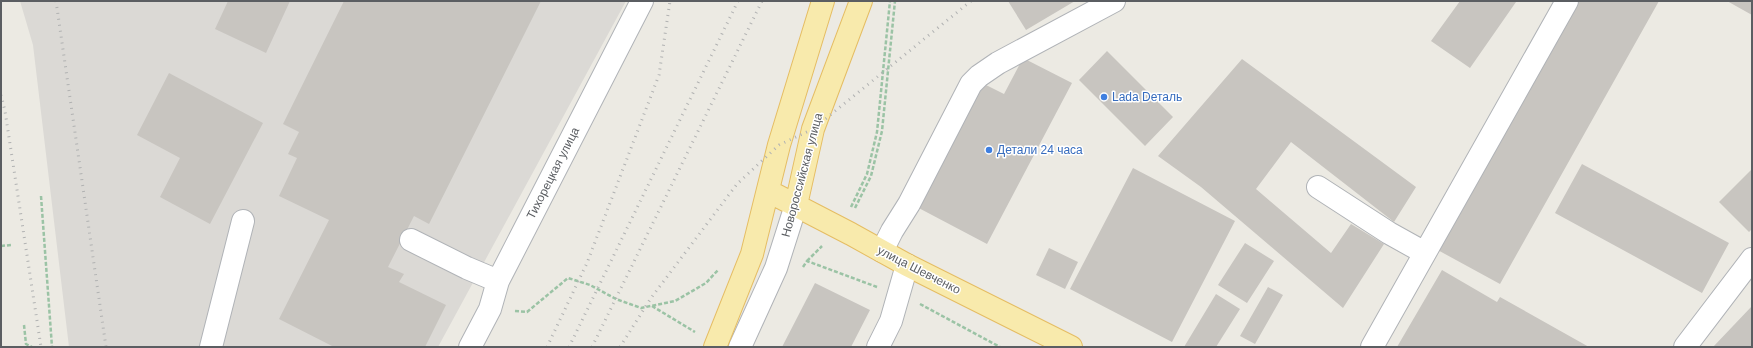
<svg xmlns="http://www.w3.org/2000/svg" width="1753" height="348" viewBox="0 0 1753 348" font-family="Arial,sans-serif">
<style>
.industrial{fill:#dbd9d5}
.building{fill:#c8c5c0}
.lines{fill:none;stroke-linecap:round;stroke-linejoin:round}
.minor-casing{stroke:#b0b3b7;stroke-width:24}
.major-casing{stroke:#e5bd63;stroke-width:24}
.path{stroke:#9bc3a5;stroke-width:2.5;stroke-dasharray:4 2;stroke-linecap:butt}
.minor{stroke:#fff;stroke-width:22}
.major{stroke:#f8eaac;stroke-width:22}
.rail{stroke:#b1b2b2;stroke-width:3;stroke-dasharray:1 5;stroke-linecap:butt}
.shop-dot{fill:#3f7fe0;stroke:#fff;stroke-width:1.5}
.labels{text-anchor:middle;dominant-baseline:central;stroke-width:3;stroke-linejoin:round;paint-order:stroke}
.shop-label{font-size:12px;fill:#366cbe;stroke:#fff;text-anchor:start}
.street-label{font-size:12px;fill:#5b5e62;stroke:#fff}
</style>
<rect width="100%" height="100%" fill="#eceae3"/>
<path class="industrial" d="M20,1h606l-188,346h-369l-36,-302z"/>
<path class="building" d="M228,1h62l-24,52 -51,-24z
M344,1h197l-112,223 -15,-8 -26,51 16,7 -5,8 47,23 -21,42h-91l-55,-28 50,-99 -50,-24 18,-38 -9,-4 11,-22 -16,-8z
M1008,1h67l-49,29z
M1460,1l56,1 -46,66 -39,-27z
M1570,1h89l-159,283 -66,-36z
M1727,1h25v14z
M1107,51l66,66 -28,29 -66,-66z
M1023,58l49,25 -85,161 -74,-39 65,-124 26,13z
M1242,59l174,128 -22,35 -103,-80 -35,47 75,64 20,-29 33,20 -41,64 -142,-121 -43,-31z
M169,73l94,50 -53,101 -50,-27 20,-39 -43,-23z
M1582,164l147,79 -27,50 -147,-80z
M1133,168l102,53 -63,121 -102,-53z
M1752,169v60l-3,3 -30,-30z
M1245,243l29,18 -27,42 -29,-18z
M1049,248l29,14 -13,27 -29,-14z
M1442,270l55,32 3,-5 89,50h-192z
M815,283l55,27 -19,37h-69z
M1268,287l15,8 -28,49 -15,-8z
M1216,294l24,15 -24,38h-32z
M1752,306v41h-39z"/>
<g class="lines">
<g class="minor-casing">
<path id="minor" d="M1318,187l71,46 36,20
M411,240l56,28 31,13
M882,251l10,-20 17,-27 62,-120 8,-8 19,-13 116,-62
M211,347l32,-126
M470,347l20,-38 8,-28 144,-280
M740,347l36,-79 20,-63
M878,347l13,-26 16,-56
M1372,347l195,-346
M1685,347l67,-88"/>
</g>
<g class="major-casing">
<path id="major" d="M768,191l83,43 56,31 164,82
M796,205l17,-76 48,-128
M715,347l37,-93 27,-109 44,-144"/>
</g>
<path class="path" d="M41,196l11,151
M851,207l16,-33 10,-42 13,-131
M855,208l16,-32 11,-45 13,-130
M1,246l10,-1
M807,261l15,-15
M803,267l4,-6 70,26
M920,304l80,43
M652,306l43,26
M515,311l12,1 41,-34 22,7 26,14 25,9 34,-7 31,-18 12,-13
M24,325l2,19 6,3"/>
<use href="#minor" class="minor"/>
<use href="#major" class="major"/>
<path class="rail" d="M56,1l50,346
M1,95l4,16 36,236
M547,347l40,-84 72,-188 11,-74
M569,347l169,-346
M592,347l170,-346
M620,347l31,-49 86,-114 42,-39 34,-16 158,-128"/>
</g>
<g class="shop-dot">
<circle cx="1104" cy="97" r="4"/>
<circle cx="989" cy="150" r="4"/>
</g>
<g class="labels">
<g class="shop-label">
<text x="1112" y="97">Lada Dеталь</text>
<text x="997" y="150">Детали 24 часа</text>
</g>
<g class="street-label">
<text transform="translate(553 173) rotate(-63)">Тихорецкая улица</text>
<text transform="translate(802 175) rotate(-75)">Новороссийская улица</text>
<text transform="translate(919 270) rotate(27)">улица Шевченко</text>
</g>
</g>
<rect width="1753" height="348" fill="none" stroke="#5b5e62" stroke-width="4"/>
</svg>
